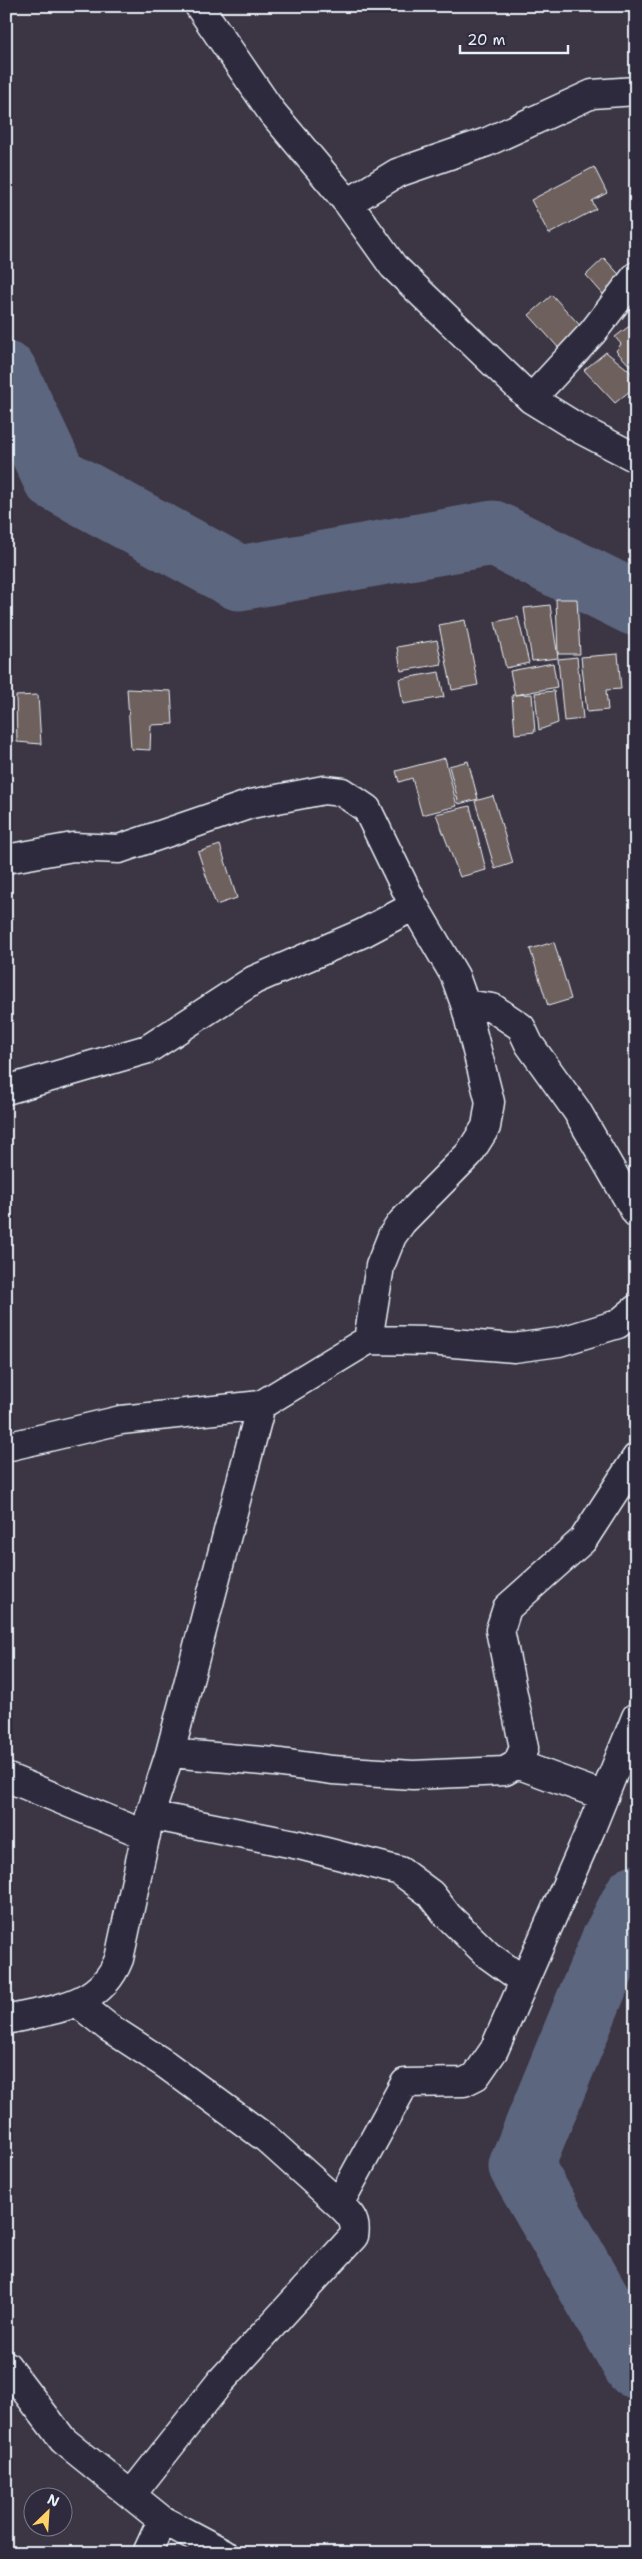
<svg xmlns="http://www.w3.org/2000/svg" width="642" height="2559" viewBox="0 0 642 2559" font-family="'Shantell Sans',sans-serif">
<style>
.lines{fill:none;stroke-linecap:round;stroke-linejoin:round}
.river{stroke:#5c667f;stroke-width:65}
.building{fill:#6e615d;stroke:#e8f1f8}
.minor-casing{stroke:#e8f1f8;stroke-width:31}
.minor{stroke:#2f2a3d;stroke-width:28}
</style>
<rect width="100%" height="100%" fill="#3c3543"/>
<filter id="ink" filterUnits="userSpaceOnUse"><feTurbulence type="fractalNoise" baseFrequency=".02" numOctaves="2"/><feDisplacementMap in="SourceGraphic" scale="10" xChannelSelector="R" yChannelSelector="G"/><feConvolveMatrix kernelMatrix="1 2 1 2 8 2 1 2 1" color-interpolation-filters="sRGB"/></filter>
<g filter="url(#ink)">
<g class="lines">
<path class="river" d="M6,374l49,104 184,100 254,-45 143,71
M636,1897l-24,47 -91,222 115,200"/>
</g>
<path class="building" d="M594,167l13,26 -15,8 4,8 -47,25 -18,-34z
M604,258l23,25 -18,18 -23,-26z
M552,295l35,38 -23,21 -35,-39z
M636,321v51l-20,-21 5,-7 -6,-7z
M606,352l25,20 5,14 -21,17 -31,-33z
M556,599h21l3,55h-22z
M550,605l8,53 -26,3 -8,-53z
M518,617l11,46 -23,5 -11,-46z
M465,620l13,65 -26,5 -13,-65z
M437,640l5,24 -41,7 -4,-24z
M618,654l3,35 -15,1 2,20 -21,2 -6,-55z
M577,657l6,62 -19,2 -6,-62z
M553,663l4,24 -42,8 -5,-24z
M439,672l5,25 -41,7 -4,-25z
M127,689l44,2 2,33 -22,1 -1,25 -19,-1z
M554,691l4,32 -19,7 -4,-37z
M532,694l3,38 -20,2 -3,-39z
M38,695l3,49 -24,-2 -1,-46z
M445,758l12,48 -35,9 -10,-37 -13,4 -3,-11z
M468,761l10,38 -19,5 -10,-38z
M493,796l20,67 -18,6 -20,-68z
M470,806l16,64 -26,7 -24,-63z
M220,845l17,53 -21,7 -18,-53z
M554,942l17,57 -23,7 -18,-57z"/>
<g class="lines">
<g class="minor-casing">
<path id="minor" d="M199,6l72,105 77,92 45,63 138,133 47,29 58,30
M348,203l49,-30 90,-31 105,-48 44,-3
M531,399l61,-66 44,-57
M6,859l67,-12 46,2 132,-45 73,-14 18,2 25,17 47,97 41,70 10,28 25,98 -4,25 -17,27 -67,68 -10,14 -12,30 -12,74 -107,65 -140,15 -115,27
M465,1004l28,4 28,19 8,17 48,67 59,102
M6,1090l142,-41 106,-69 109,-47 51,-27
M368,1340l61,1 85,7 45,-6 59,-18 18,-15
M170,1753l104,9 58,8 81,5 92,-4 12,-7 7,-16 -24,-118 7,-22 76,-68 53,-82
M517,1764l87,32
M6,1777l140,58
M150,1815l149,30 101,26 31,23 17,22 40,39 36,26
M78,2003l30,24 57,37 102,75 72,65c11,10 18,17 15,32l-133,145 -90,114
M6,2020c46,-11 94,-12 113,-61l31,-144 20,-62 91,-348
M339,2204l66,-121 59,-1 12,-6 18,-26 96,-219 46,-114
M6,2365l57,75 99,80 62,33
M147,2553l15,-33"/>
</g>
<use href="#minor" class="minor"/>
</g>
</g>
<rect width="642" height="2559" fill="none" stroke="#2f2a3d" stroke-width="25"/>
<rect x="12" y="12" width="617" height="2534" fill="none" stroke="#e8f1f8" stroke-width="2" filter="url(#ink)"/>
<g transform="translate(48 2512) rotate(25)"><circle r="24" fill="#2f2a3d" stroke="#797a88"/>
<path d="M0-4L9 19L0 12L-9 19Z" fill="#ffd166"/>
<text y="-8" font-size="14" font-weight="bold" text-anchor="middle" fill="#e8f1f8">N</text>
</g>
<path d="M460 45v8h108v-8" fill="none" stroke="#e8f1f8" stroke-width="2.5"/>
<text x="467" y="45" font-size="15" fill="#e8f1f8" stroke="#2f2a3d" stroke-width="4" paint-order="stroke">20 m</text>
</svg>
